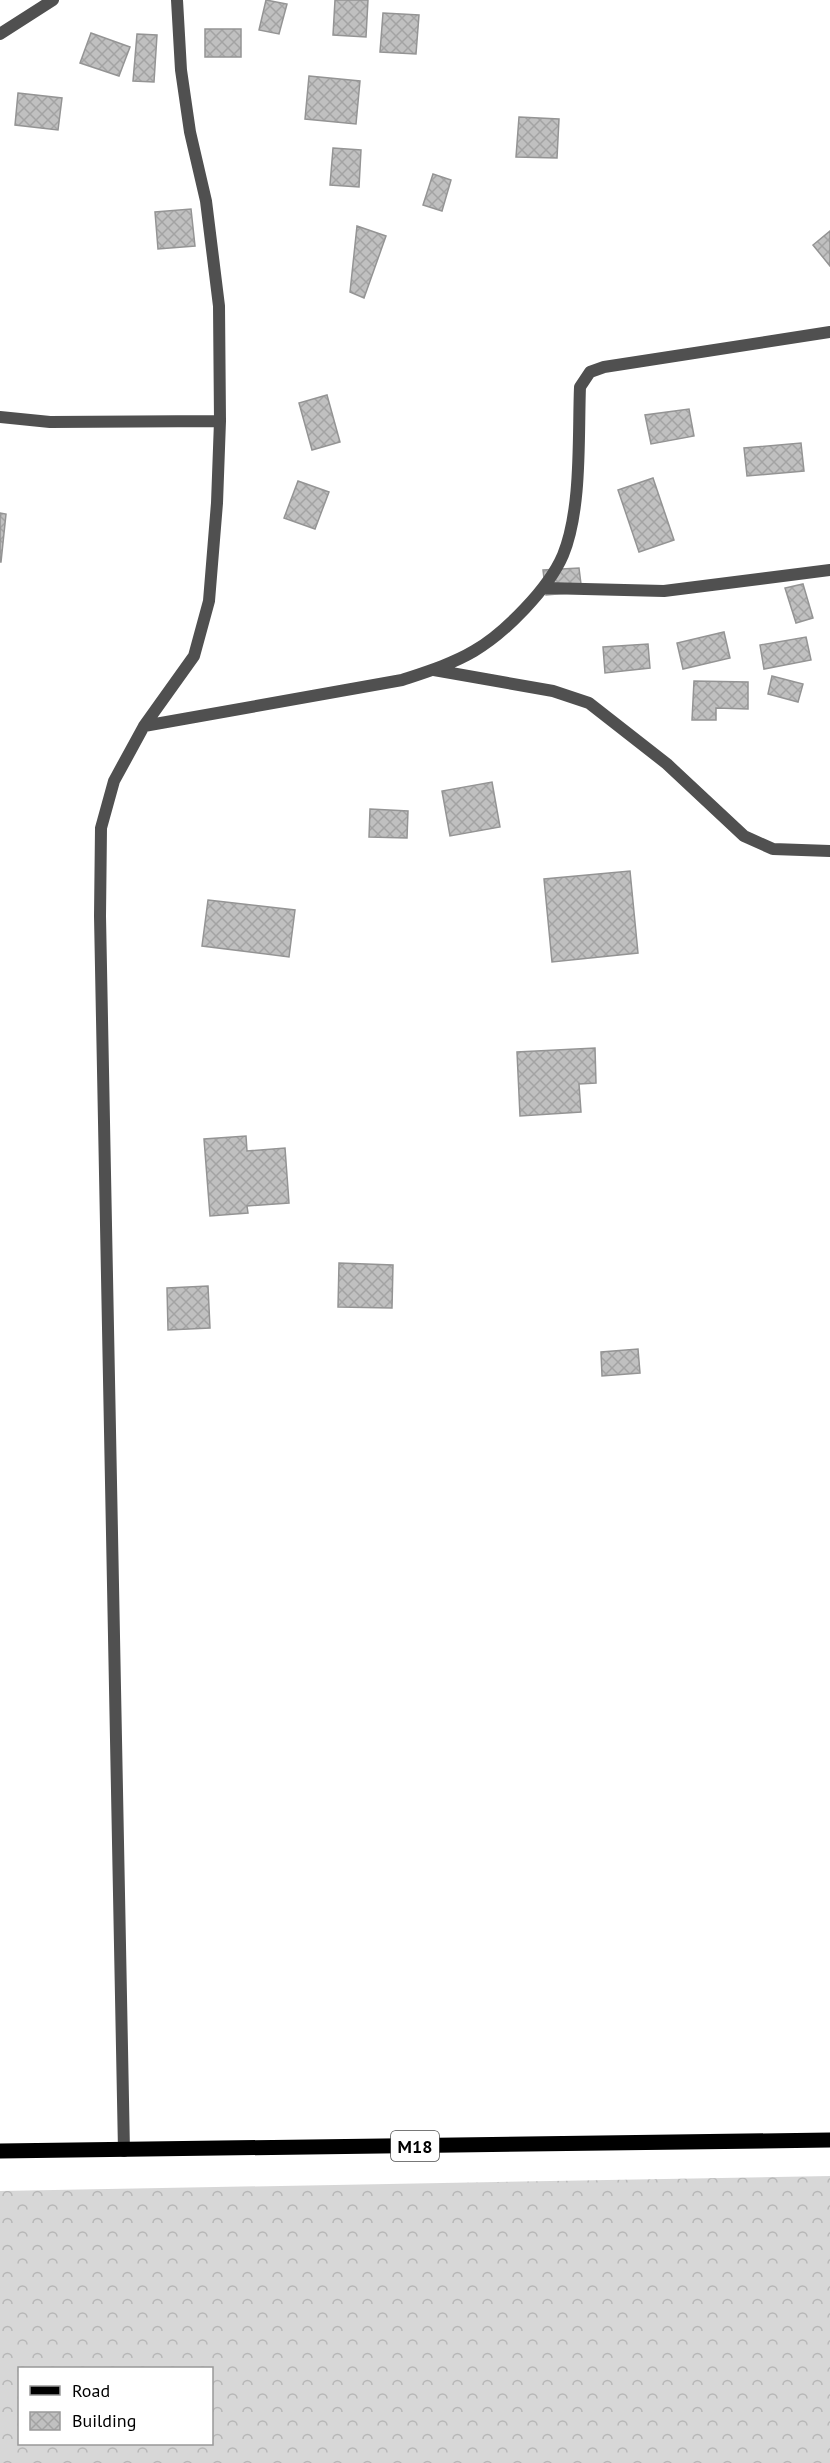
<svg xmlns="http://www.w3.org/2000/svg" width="830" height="2463" viewBox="0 0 830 2463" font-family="'PT Sans',sans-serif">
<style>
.forest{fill:url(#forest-crowns);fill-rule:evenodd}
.building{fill:url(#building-cross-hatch);stroke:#949494;stroke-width:1.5}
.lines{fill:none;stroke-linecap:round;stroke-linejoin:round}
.minor{stroke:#505050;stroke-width:12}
.primary{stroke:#000;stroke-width:15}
.labels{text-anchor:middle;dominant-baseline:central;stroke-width:5;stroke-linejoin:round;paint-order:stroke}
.shield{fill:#fff;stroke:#4c4c4c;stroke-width:1.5}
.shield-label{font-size:18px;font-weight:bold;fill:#000}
</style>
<defs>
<pattern id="forest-crowns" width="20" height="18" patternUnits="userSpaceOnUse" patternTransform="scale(1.5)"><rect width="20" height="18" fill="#d7d7d7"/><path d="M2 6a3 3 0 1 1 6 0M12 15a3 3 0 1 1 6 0" fill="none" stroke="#b7b7b7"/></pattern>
<pattern id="building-cross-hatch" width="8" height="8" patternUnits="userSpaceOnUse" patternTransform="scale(1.5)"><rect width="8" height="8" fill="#c0c0c0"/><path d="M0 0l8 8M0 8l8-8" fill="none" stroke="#a3a3a3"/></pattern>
</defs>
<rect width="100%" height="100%" fill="#fff"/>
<path class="forest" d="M830,2176v287h-830v-272zM20,2368h192v76h-192z"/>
<path class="building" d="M266,0l21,4 -8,30 -20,-4z
M335,0h33l-2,37 -33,-2z
M383,13l36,2 -3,39 -36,-2z
M205,29h36v28h-36z
M91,33l39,14 -11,29 -39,-13z
M137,34l20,1 -3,47 -21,-1z
M309,76l51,5 -4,43 -51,-5z
M18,93l44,5 -4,32 -43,-5z
M519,117l40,2 -2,39 -41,-1z
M333,148l28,2 -2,37 -29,-2z
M433,174l18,6 -9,31 -19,-6z
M191,209l4,37 -37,3 -3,-37z
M357,226l29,10 -22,62 -14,-6z
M830,231v35l-17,-21z
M327,395l13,47 -28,8 -13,-47z
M689,409l5,27 -43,8 -6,-29z
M801,443l3,28 -57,5 -3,-28z
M653,478l21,62 -35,12 -21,-62z
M298,481l31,11 -14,37 -31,-11z
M0,513l6,1 -5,48h-1z
M579,568l3,24 -36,3 -3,-25z
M803,584l10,34 -17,5 -11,-35z
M724,632l6,26 -47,11 -6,-26z
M806,637l5,23 -47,9 -4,-24z
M648,644l2,24 -45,5 -2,-26z
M772,676l31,8 -5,18 -30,-8z
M694,681l54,1v27l-32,-1v12h-24z
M492,782l8,45 -50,9 -8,-45z
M370,809l38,2 -1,27 -38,-1z
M630,871l8,82 -86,9 -8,-83z
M208,900l87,10 -6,47 -87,-11z
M595,1048l1,35 -17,1 2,28 -61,4 -3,-64z
M246,1136l1,15 38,-3 4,55 -42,3 1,7 -38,3 -6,-77z
M339,1263l54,2 -1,43 -54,-1z
M208,1286l2,42 -42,2 -1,-42z
M638,1349l2,24 -38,3 -1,-24z"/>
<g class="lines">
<path class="minor" d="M0,34l53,-34
M0,417l50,5 170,-1
M545,588l119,3 166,-21
M434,670l119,21 36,12 78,61 77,72 29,13 57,2
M144,726l258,-46c24,-8 50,-16 72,-29 31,-18 75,-63 89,-96 19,-46 15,-119 17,-168l10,-15 14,-5 226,-35
M124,2151l-24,-1235 1,-88 13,-47 30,-55 50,-70 15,-55 8,-98 3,-82 -1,-115 -13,-105 -16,-69 -9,-62 -4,-70"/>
<path class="primary" d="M0,2151l830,-11"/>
</g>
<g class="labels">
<rect class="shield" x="391" y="2131" width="48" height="30" rx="4.5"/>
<g class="shield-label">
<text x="415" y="2146">M18</text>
</g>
</g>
<rect x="18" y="2367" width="195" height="78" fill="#ffffff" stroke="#999999" stroke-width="1.5"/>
<rect x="30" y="2386" width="30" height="9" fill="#000000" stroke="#999999" stroke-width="1.5"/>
<text x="72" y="2397" font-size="18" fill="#000000">Road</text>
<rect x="30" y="2412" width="30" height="18" fill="url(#building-cross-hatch)" stroke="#999999" stroke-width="1.5"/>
<text x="72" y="2427" font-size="18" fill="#000000">Building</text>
</svg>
